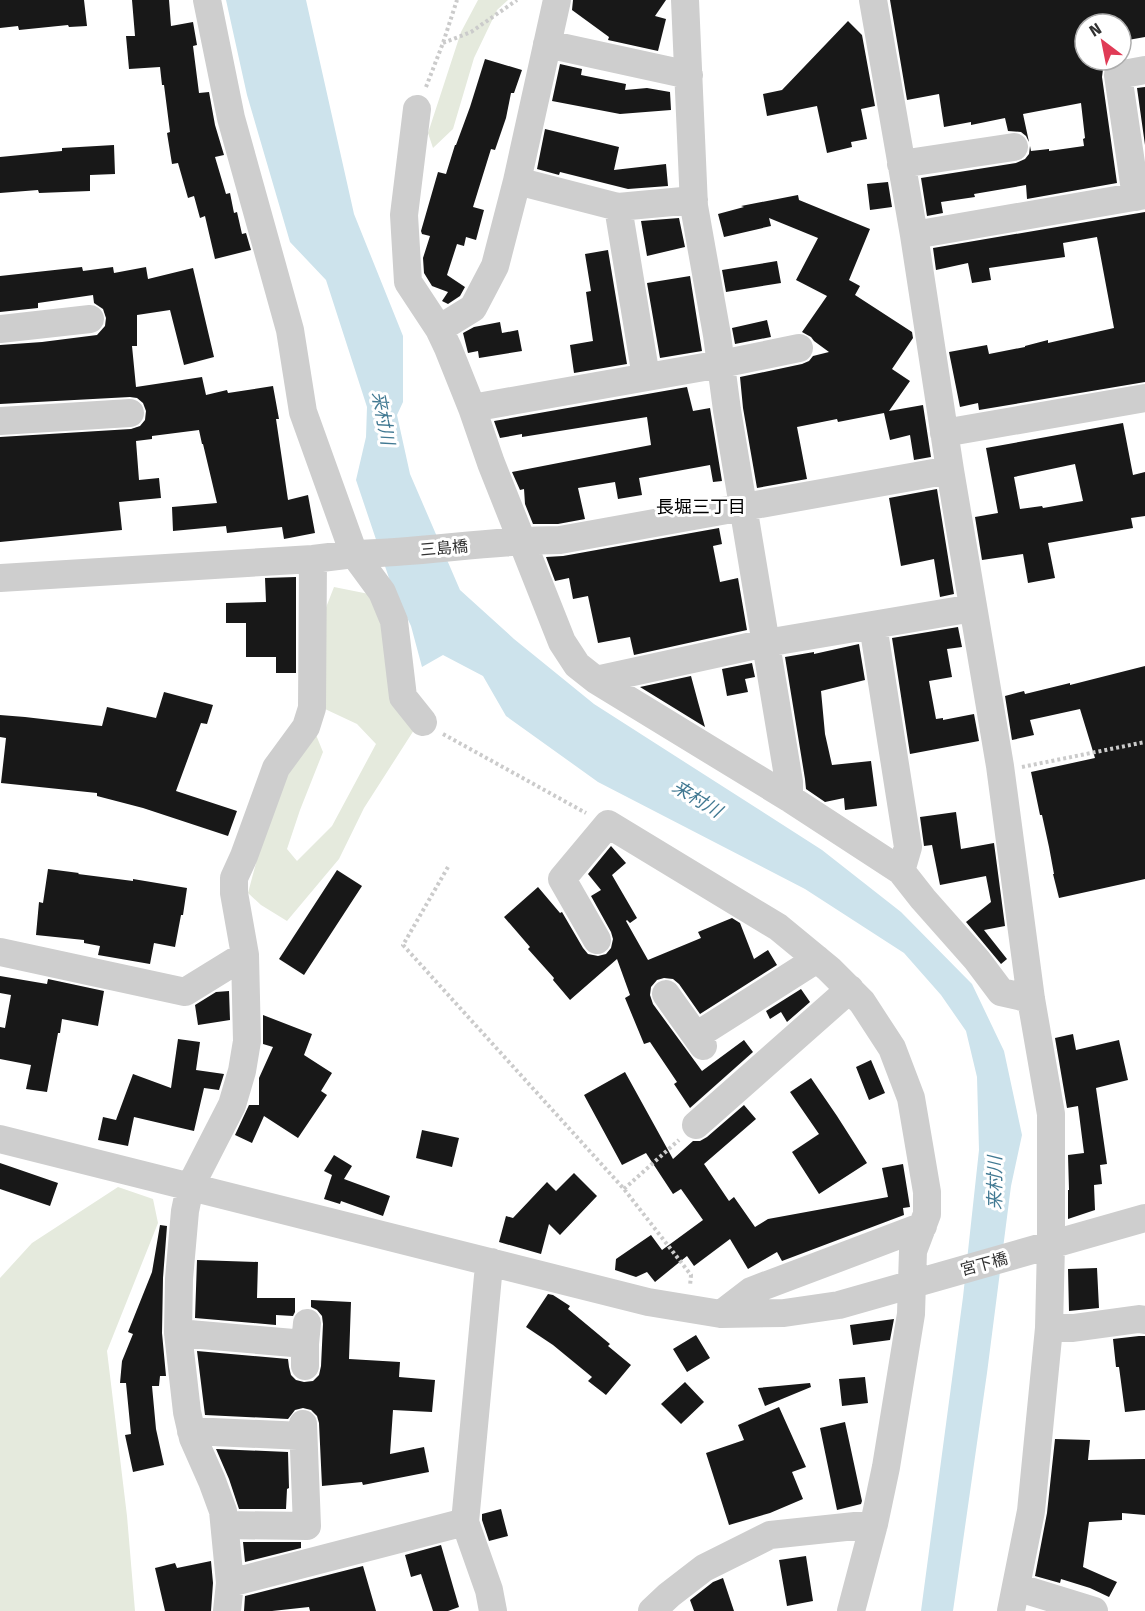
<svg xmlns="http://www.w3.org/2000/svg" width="1145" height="1611" viewBox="0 0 1145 1611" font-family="'Fira Sans','Noto Sans JP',sans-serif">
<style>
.green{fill:#e5eadd}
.water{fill:#cde3ec}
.building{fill:#181818;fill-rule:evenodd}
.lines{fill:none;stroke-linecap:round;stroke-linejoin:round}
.path{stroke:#cbcbcb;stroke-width:4;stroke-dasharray:3 3;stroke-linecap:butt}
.minor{stroke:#cecece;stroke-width:28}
.labels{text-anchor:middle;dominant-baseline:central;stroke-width:6;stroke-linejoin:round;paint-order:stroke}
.street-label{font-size:16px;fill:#313131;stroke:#fff}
.water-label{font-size:18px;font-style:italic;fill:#417992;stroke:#fff}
.neighbourhood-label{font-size:18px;fill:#000;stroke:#fff}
</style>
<rect width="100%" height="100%" fill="#fff"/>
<path class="green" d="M478,0h30l-11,10 -23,48 -21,71 -20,19 -5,-15 33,-101z
M334,587l35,7 16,23 29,113 -50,78 -25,51 -52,62 -26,-16 -13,-12 17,-64 21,-60 28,-39 9,22 -23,58 -13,39 10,12 35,-35 44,-82 -19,-20 -32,-15v-99z
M118,1187l35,12 5,24 -51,128 20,165 8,95h-135v-333l32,-35z"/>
<path class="water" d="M226,0h80l48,214 49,122v66l-6,13 13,59 50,116 54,49 80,65 228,146 79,62 71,72 32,67 18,84 -11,51 -24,187 -34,238h-32l42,-314 16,-147 -2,-73 -11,-46 -25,-36 -37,-42 -99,-64 -207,-107 -92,-66 -23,-40 -40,-21 -21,12 -11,-41 -20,-42 -35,-104 10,-43 1,-30 -41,-127 -36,-38 -43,-147z"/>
<path class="building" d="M0,0h84l3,26 -18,1 -1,-2 -49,5 -1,-4 -18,2z
M132,0h37l2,26 22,-4 4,23 -4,1 6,47 10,-1 6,33 9,30 -9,2 11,37 4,-1 4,20 3,-1 5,22 4,-1 5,17 -36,9 -10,-43 -5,2 -6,-22 -6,2 -10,-35 -6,1 -5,-31 3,-1 -6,-47h-2l-2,-18 -31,2 -3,-33h9z
M573,0h93l-11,16 11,3 -8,32 -50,-11 1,-3 -37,-27z
M890,0h255v37l-17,3 -3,-16h-40v36h27l-5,3 -4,6 -1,8 15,106 -90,16 -1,-14 -52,9 1,3 -34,5 2,11 -16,3 -6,-38 95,-15 9,-4 4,-5 1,-8 1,5 18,-2v2l35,-5 -1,-7 2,-1 -4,-35 -58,11 6,28 -3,-6 -5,-4 -13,-1 -3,-13 -34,7v-3l-27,5 -5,-33 -32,6z
M848,21l14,14 13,71 -14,3 6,30 -16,3 1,5 -25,6 -10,-47 -50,10 -4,-22 19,-4z
M485,59l37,11 -8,23h-3l-5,25 -11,32 -4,-1 -18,58 11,3 -8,30 -10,-3 -2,9 -7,-2 -10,31 18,12 -5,9 -12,8 -6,-3 6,-9 -16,-6 -8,-13 -1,-15 7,-22 -8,-2 -1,-3 17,-59 8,2 9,-29h1l14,-38z
M560,64l22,5 -1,6 45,9 -1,6 22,-2 23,4 1,18 -51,4 -68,-13z
M1145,87v58l-8,-57z
M545,129l74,18 -5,23 52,-6 2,22 -40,3 -68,-17 -1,3 -22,-6z
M114,145l1,29 -25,1v16l-51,2 -1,-3 -38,3v-36l62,-6v-3z
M888,182l4,25 -22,3 -3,-26z
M798,195l1,5 71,29 -21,51 11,6 -5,9 57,37 1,6 -21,31 18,12 -21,30 34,-6 8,52 -17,3 -4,-25 -20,5 -6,-27 -46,9 -1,-3 -40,8 10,52 -50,9 -14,-80 -3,-31 62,-13 7,-3 4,-5 16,-4 -15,-11 -3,-4 -9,-5 25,-36 -31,-16 22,-42 -49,-20 2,8 -47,11 -6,-23 26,-7 -3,-1z
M1145,212v170l-166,28 -1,-7 -18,4 -11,-55 38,-7 2,9 36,-7v-1l23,-6v3l66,-15 -17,-91 -34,6 2,14 -76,11 2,12 -19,3 -4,-20 -32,7 -3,-22z
M679,218l6,29 -38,9 -6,-35z
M608,250l19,114 -53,9 -4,-28 23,-4 -7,-49 5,-1 -6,-37z
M777,261l4,22 -55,9 -4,-22z
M82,267l1,4 30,-4 1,6 32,-6 2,12 45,-11 21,89 -30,8 -14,-55 -33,5v31h-5l4,41 66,-10 4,18 21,-5 1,3 45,-7 6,33h-3l12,81 20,-5 7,38 -31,6 -2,-12 -55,6 -1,-7 -53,5 -1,-24 45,-4 -14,-59h-1l-3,-14 -47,6v3l-16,2 3,39 20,-2 2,20 -42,4 3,28 -122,12v-105l131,-8 9,-3 5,-6 1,-9 -3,-8 -6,-5 -7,-1 -130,7v-59l42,-3 55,-7 8,-9 1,-8 -3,-9 -9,-6 -1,-8 -55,8v5l-38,4v-36z
M690,276l12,75 -42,7 -13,-75z
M767,320l4,17 -36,7 -3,-16z
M500,322l2,11 16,-3 4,21 -43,7 -1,-7 -10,2 -5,-20 11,-6z
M687,387l6,24 17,-3 12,73 -9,1 -3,-17 -71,13 3,17 -24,4 -3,-17 -37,6 7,31 -27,5h-25l-8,-20 -1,-15 -4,1 -8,-18 139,-27 -4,-28 -125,20v-3l-22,4 -6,-17z
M1123,423l10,52 12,-3v44l-14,2 2,10 -85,15 7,35 -27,5 -5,-29 -41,6 -7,-43 23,-4 -12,-65zM1075,464l8,37 -40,7 -1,-2 -22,3 -6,-32z
M937,489l17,105 -14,3 -6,-38 -33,7 -12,-68z
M719,528l3,16 -9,2 7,36 18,-4 9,52 -113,25 -4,-18 -32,6 -10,-47 -15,3 -4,-21 -14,3 -9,-24 17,-1z
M296,577v96h-20v-16h-30v-34h-20v-20l40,-1 -1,-24z
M958,627l4,20 -15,2 5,28 -23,4 7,38 7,-1v2l31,-6 5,27 -69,13 -18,-116z
M859,644l6,36 -44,11 4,43 7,31 39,-4 6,45 -32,4 -1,-12 -19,4 -19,-13 -1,-10 -20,-122 29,-5v2z
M752,663l3,14 -10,2 3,13 -21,4 -5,-27z
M1145,666v213l-86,19 -6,-24h1l-5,-27 -7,-32h-2l-9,-43 64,-14 -15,-49 -50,11 4,15 -22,5 -7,-44 19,-5 1,3 45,-11v2z
M691,676l7,26 7,25 -65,-40z
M164,692l49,13 -6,19 -6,-1 -25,68 61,20 -9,25 -85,-28 -46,-12v-3l-96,-10 5,-45 -6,-1v-22l25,2 77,9 5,-19 49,11z
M956,812l5,37 33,-6 11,83 -21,4 23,29 -6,5 -35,-42 25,-20 -5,-26 -46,9 -8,-40 -8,1 -4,-29z
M611,846l15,17 -14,12 25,43 -7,5 -3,-3 -1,1 22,39 53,-22 -3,-6 34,-14 8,5 14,36 14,-9 9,15 -77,49 -21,-30 -6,-5 -9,-1 -7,2 -6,7 -1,8 3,9 49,67 42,-31 9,12 -63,56 -16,-24 3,-2 -27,-40 -6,2 -19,-46 5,-3 -13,-36 -47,41 -17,-20 1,-2 -26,-29 2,-2 -26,-30 34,-30 22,26 2,-1 21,36 5,6 10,2 8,-2 5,-6 2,-9 -2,-7 -20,-36 10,-6 -13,-16z
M48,869l31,4 -1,1 55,7v-2l54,9 -4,27h-2l-6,32 -21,-4 -4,21 -52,-9 2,-9 -16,-3v-3l-48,-5 3,-33 4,1z
M337,870l25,16 -58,89 -25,-16z
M0,976l47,8 1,-5 56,12 -6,35 -36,-7 -2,14h-2l-11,59 -21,-3 5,-24 -31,-6v-32l5,1 6,-33 -11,-2z
M801,989l9,13 -23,20 -6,-10 -11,7 -4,-8z
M229,991l1,29 -32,5 -3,-20 21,-13z
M263,1015l49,19 -8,21 28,18 -11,18 6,4 -29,43 -34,-22 -12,27 -17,-8 14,-30h10v-27l14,-31 -10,-3z
M1073,1034l3,16 43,-10 9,40 -32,8 11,76 -7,1 2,19 -8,1 1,25 -27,9v-29h1l-1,-35 16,-2 -6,-47 -11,2 -12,-70z
M178,1039l22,3 -4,28 28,4 -5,16 -15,-2 -10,43 -60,-14 -6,29 -30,-6 5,-23 13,3 17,-46 38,14z
M871,1060l14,33 -16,7 -13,-33z
M625,1072l48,87 20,-18h7l7,-4 37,-32 12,14 -52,45 25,37 5,-4 21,30 13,-8 120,-22 -6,-29 21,-4 7,43 -7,1 1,7 -122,46 -5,-9 -29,17 -18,-30 -36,27 -7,-10 -32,26 -8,-10 -11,5 -21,-7 1,-11 35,-24 11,15 41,-30 -22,-31 -8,5 -27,-41 -24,12 -38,-70z
M811,1078l26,38 30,47 -48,31 -27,-42 27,-18 -29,-42z
M422,1130l37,8 -7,29 -36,-9z
M334,1155l18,11 -8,13 46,17 -7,20 -42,-15 -1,3 -16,-5 8,-24 -8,-4z
M0,1163l58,20 -8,23 -50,-17z
M574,1173l23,23 -37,39 -11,-11 -8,30 -42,-12 7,-26 7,2 34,-36 9,9z
M160,1225l7,1 -4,52 -1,55 4,43h-6l-1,10h-7l4,43 8,36 -31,7 -8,-37 6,-1 -5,-51h-6l2,-22 11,-27 -5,-2 24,-60z
M197,1260l61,2 -1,36h38v14l-2,4 -17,-1v10l-81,-7z
M1097,1268l2,40 -30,3 -1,-42z
M548,1294l5,1 17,11 -2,3 42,35 -2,2 23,19 -25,30 -18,-14 4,-4 -39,-32 -27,-18z
M311,1300l40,2 -2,57 51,3 -1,15 36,3 -3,32 -39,-2 -3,44 34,-7 5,25 -66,13 -1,-3 -40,4 -3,-63 -2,-7 -6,-6 -8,-2 -8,2 -7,9 -83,-4 -8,-64 91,8 1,8 2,8 5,5 8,2 9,-1 6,-6 2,-9 2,-42 -1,-8 -5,-6 -6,-3z
M894,1319l-4,21 -37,5 -3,-20z
M696,1335l14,23 -23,14 -14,-23z
M1139,1336h6v74l-20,2 -6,-45h-3l-3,-28z
M865,1377l3,26 -26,3 -3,-27z
M685,1382l19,20 -23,22 -20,-20z
M810,1383l1,4 -46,19 -7,-18z
M779,1407l27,60 -14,5 11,27 -33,14 -41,12 -23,-72 38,-13 -6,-15z
M845,1422l17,79 -1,3 -24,6 -17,-82z
M1055,1439l35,1 -2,20 57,-1v56l-23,-2v7l-33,2 -6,45 34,15 -8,15 -19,-9 -29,-9 -1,4 -25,-7 12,-63z
M216,1449l72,3 1,36 -2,1 -1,20h-47l-10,-30z
M501,1509l7,27 -19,5 -7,-21v-6z
M243,1542h58v6l-56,14z
M441,1545l18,62 -11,4h-15l-12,-37 -10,3 -6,-22z
M806,1556l7,45 -26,5 -8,-46z
M211,1561l2,22 -2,28h-46l-10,-43 20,-5 2,5z
M363,1566l13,45h-66l-1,-4 -37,4h-28l1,-15z
M723,1578l11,33h-40l-4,-11 23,-18z"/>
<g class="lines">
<path class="path" d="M443,43l28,-11 46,-32
M426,87l17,-44 14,-43
M443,734l143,79
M1022,767l123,-25
M448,867l-45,78 221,244 67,86 -1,11
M624,1189l55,-49"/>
<path class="minor" d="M207,0l24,118 59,212 13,82 51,142c69,-1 137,-14 206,-14l390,-70
M685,0l9,206 23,129 10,75 62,372v16
M873,0l41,235 36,235 50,296 31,233 20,115v131l-2,83 -18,183 -20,100
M547,44l142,31
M417,109l-13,106 4,67 31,47 9,19 24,60 19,55 71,179 15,23 19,15 193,118 112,73 22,28 54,61 24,32 30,7
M901,164l113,-17
M517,181l101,26 76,-7
M1136,197l-18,-122 27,-5
M618,207l28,170
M914,235l231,-40
M0,329l90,-10
M439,329l34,-21 22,-42 22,-85 40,-181
M472,408l249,-44 78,-16
M0,421l130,-8
M944,433l201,-35
M0,578l313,-19 41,-5 28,38 12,29 9,76 20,25
M873,625l35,222 -7,24
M596,680l170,-37 207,-35
M597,940l-35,-61 46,-55 170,103 51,42 33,33 30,46 19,50 16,94v22l-14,37 -2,63 -25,153 -12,57 -23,87
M0,952l185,40 60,-37
M666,994l37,52
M696,1036l121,-77
M696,1125l154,-136
M0,1139l648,163 73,12 63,-1 55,-8 306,-87
M491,1262l-3,14 -23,246 24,68 4,21
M721,1314l30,-23 172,-65
M1049,1328h24l66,-9 6,1
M178,1333l127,11
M305,1366v-22l2,-21
M191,1431l112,5
M225,1525l82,1 -4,-102
M230,1583l235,-61
M1016,1587l78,24
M227,1611l3,-28 -7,-72 -11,-30 -19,-43 -6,-26 -9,-79 1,-54 6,-68 5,-24 42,-82 10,-34 5,-30 -2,-86 -11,-62v-15l10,-22 32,-88 30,-41 6,-19 1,-149
M652,1611l17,-16 35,-27 66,-33 104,-11"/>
</g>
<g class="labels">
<g class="street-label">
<text transform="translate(444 548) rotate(-5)">三島橋</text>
<text transform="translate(984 1264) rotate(-15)">宮下橋</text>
</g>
<g class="water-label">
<text transform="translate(383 418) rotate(79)">来村川</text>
<text transform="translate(697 799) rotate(31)">来村川</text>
<text transform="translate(995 1183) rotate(-90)">来村川</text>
</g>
<g class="neighbourhood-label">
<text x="701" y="507">長堀三丁目</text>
</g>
</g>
<g transform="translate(1103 42) rotate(328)"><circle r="28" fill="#ffffff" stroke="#adadad" stroke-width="1.5"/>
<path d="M0-4.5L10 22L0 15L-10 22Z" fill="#e03b56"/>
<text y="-9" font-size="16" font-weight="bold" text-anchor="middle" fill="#313131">N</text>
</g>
</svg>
